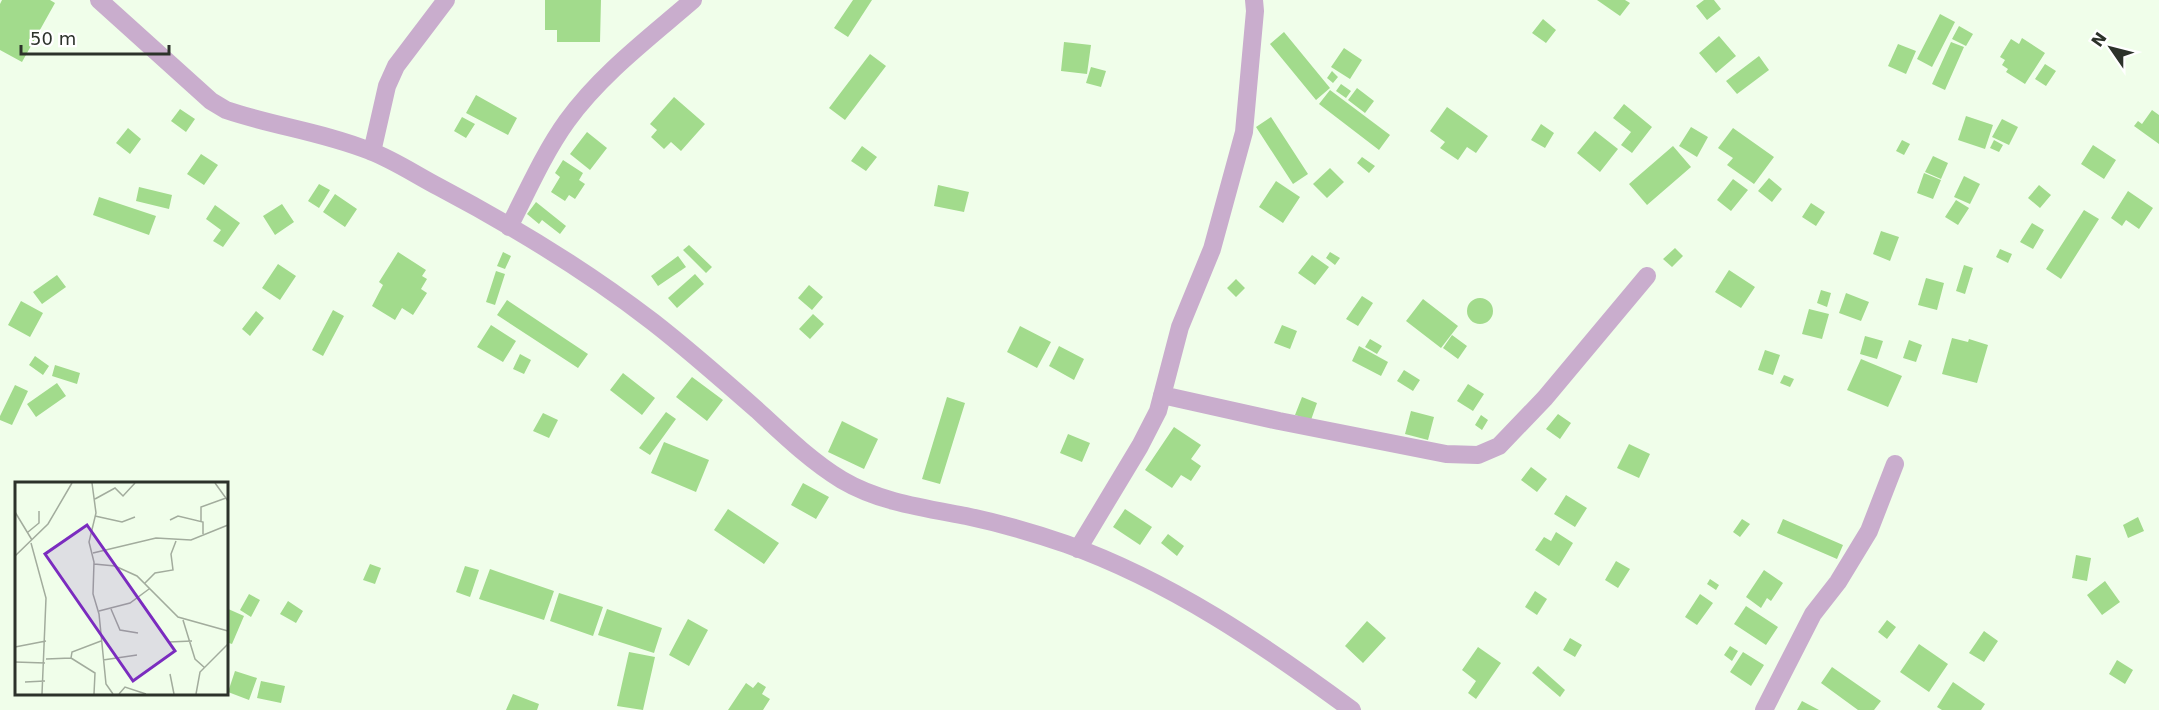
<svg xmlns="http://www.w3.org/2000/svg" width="2159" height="710" viewBox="0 0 2159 710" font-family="'DejaVu Sans',sans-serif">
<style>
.building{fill:#a2db8c}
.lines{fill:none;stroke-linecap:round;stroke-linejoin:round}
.minor{stroke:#c9adcd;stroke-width:18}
.inset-road{fill:none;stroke:#a2ac9d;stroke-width:1.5}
.view{fill:#7b2cbf;fill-opacity:0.15;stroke:#7b2cbf;stroke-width:3}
.inset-edge{fill:none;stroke:#2c322a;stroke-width:3}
</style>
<rect width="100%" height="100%" fill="#f0feea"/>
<path class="building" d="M2,0h48l5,3 -33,59 -22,-12v-46z
M545,0h56l-1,42h-43v-12h-12z
M853,0h19l-24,37 -14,-9z
M1597,0h28l5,3 -10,13z
M1704,0h10l7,9 -14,11 -11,-14z
M1940,14l15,8 -23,45 -15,-8z
M1543,19l13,11 -10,13 -14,-10z
M1959,26l14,8 -7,12 -14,-7z
M1284,32l46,56 -14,12 -46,-56z
M1719,36l17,20 -20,17 -17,-20z
M2022,38l23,15 -20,31 -19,-12 2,-3 -6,-4 3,-5 -5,-3 11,-18 8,5z
M1064,42l27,3 -4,29 -26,-3z
M1951,42l13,5 -19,43 -13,-6z
M1898,44l18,7 -10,23 -18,-8z
M1344,48l18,12 -12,19 -19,-12z
M870,54l16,12 -41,54 -16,-12z
M1759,56l10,14 -32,24 -11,-13z
M2045,64l11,7 -10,15 -11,-7z
M1091,67l15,4 -5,16 -15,-4z
M1332,71l6,6 -5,6 -6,-5z
M1341,84l10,7 -5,7 -10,-7z
M1357,88l17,13 -9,12 -17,-13z
M1330,90l60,45 -11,15 -60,-46z
M476,95l41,23 -9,17 -42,-22z
M674,97l31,27 -24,27 -10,-9 -7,7 -13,-12 6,-7 -7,-6z
M1624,104l28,23 -20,26 -11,-8 10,-13 -18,-14z
M1447,107l41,29 -12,17 -9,-6 -9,13 -18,-12 5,-6 -15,-11z
M180,109l15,10 -9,13 -15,-11z
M2152,110l7,5v29l-25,-18 4,-5 4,3z
M1966,116l27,9 -8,24 -27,-9z
M462,117l13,7 -9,14 -12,-7z
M1271,117l37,57 -15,10 -37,-57z
M2002,119l16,8 -9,18 -17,-8z
M1541,124l13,9 -9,15 -14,-8z
M1691,127l17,10 -11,20 -18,-11z
M128,128l13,11 -11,15 -14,-11z
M1733,128l41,29 -20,27 -27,-19 6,-7 -15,-10z
M1595,131l23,18 -18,23 -23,-19z
M587,132l20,16 -17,22 -20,-16z
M1902,140l8,4 -6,11 -8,-4z
M1994,140l9,5 -4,7 -9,-4z
M2093,145l23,15 -12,19 -23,-15z
M862,146l15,11 -11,14 -15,-10z
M1673,146l18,21 -44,38 -18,-21z
M201,154l17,11 -14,20 -17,-11z
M1933,156l15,7 -7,16 -16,-7z
M1362,157l13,9 -6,7 -12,-10z
M563,160l20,13 -4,7 6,4 -10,15 -6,-4 -4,6 -14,-9 9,-15 -5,-4z
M1330,168l14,14 -17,16 -14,-14z
M1924,173l17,7 -8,19 -16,-6z
M1964,176l16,8 -10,20 -16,-7z
M1769,178l13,11 -10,13 -14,-11z
M1733,179l15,11 -17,21 -14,-11z
M1276,181l24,16 -17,26 -24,-16z
M319,184l11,6 -11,18 -11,-7z
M938,185l31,7 -5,20 -30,-6z
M2039,185l12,10 -11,13 -12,-10z
M139,187l33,8 -3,14 -33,-8z
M2128,191l25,17 -14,21 -13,-9 -4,6 -11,-8z
M335,194l22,15 -12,18 -22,-15z
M99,197l57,19 -7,19 -56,-20z
M1956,200l13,8 -11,17 -13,-8z
M536,202l30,24 -6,8 -18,-14 -3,4 -12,-10z
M1811,203l14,9 -9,14 -14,-9z
M282,204l12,18 -19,13 -12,-19z
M215,205l25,18 -17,24 -10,-6 8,-11 -15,-11z
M2084,210l15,9 -38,60 -15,-10z
M2032,223l12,7 -11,19 -13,-7z
M1881,231l18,6 -9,24 -17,-7z
M689,245l23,22 -6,6 -23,-23z
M1675,248l8,8 -11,11 -9,-8z
M2000,249l12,5 -4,9 -12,-6z
M398,252l28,18 -4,6 5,3 -6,10 6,4 -14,22 -11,-7 -7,12 -23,-14 11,-21 -4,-3z
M503,252l8,4 -6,13 -8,-3z
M1330,252l10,6 -5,7 -9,-7z
M1312,255l17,12 -14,18 -17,-12z
M678,256l8,11 -28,19 -7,-10z
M278,264l18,12 -16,24 -18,-12z
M1964,265l9,3 -8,26 -9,-3z
M1729,270l26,17 -14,21 -26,-16z
M496,271l9,3 -10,31 -9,-3z
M695,274l9,10 -27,24 -9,-10z
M57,275l9,12 -24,17 -9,-12z
M1926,278l18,5 -7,27 -19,-5z
M1236,279l9,9 -9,9 -9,-9z
M809,285l14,12 -11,13 -14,-12z
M1821,290l10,3 -4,14 -10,-4z
M1846,293l23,9 -8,19 -22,-8z
M1362,296l11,7 -15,23 -12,-7z
M1467 311a13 13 0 1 1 26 0a13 13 0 1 1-26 0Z
M1423,299l35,27 -17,22 -35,-27z
M507,300l81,54 -10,14 -81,-53z
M21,301l22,12 -13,24 -22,-12z
M1809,309l20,5 -7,25 -20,-5z
M333,310l11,6 -21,40 -11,-6z
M256,311l8,7 -14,18 -8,-7z
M813,314l11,10 -14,15 -11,-10z
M491,325l25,16 -13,21 -26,-15z
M1282,325l15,6 -7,18 -16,-6z
M1020,326l31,16 -14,26 -30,-16z
M1452,335l15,11 -9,13 -15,-11z
M1865,336l18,5 -6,18 -17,-5z
M1952,338l16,4 1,-3 19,6 -11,38 -35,-9z
M1370,339l12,7 -5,8 -12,-7z
M1909,340l13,5 -6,17 -13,-4z
M1059,346l25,13 -10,21 -25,-14z
M1359,346l29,16 -7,14 -29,-15z
M1765,350l15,5 -7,20 -15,-5z
M520,354l11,6 -7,14 -11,-5z
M35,356l14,10 -6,9 -14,-10z
M1861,359l41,17 -14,31 -41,-17z
M55,365l25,8 -3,11 -25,-8z
M1404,370l16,10 -7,11 -16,-10z
M623,373l32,25 -13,17 -32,-25z
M1784,375l10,4 -4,8 -10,-4z
M692,377l31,23 -16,21 -31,-24z
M57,383l9,13 -30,21 -9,-13z
M1468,384l16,10 -11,17 -16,-10z
M15,385l13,6 -16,34 -12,-5v-4z
M947,397l18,6 -25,81 -18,-5z
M1302,397l15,6 -6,17 -16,-5z
M1411,411l23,6 -6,23 -23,-6z
M666,412l10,7 -26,36 -11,-7z
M543,413l15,7 -9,18 -16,-7z
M1558,414l13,9 -11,16 -14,-10z
M1481,415l7,5 -6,10 -7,-5z
M842,421l36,18 -14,30 -36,-17z
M1174,427l27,18 -10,14 10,7 -10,15 -10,-6 -9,13 -27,-18z
M1068,434l22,9 -8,19 -22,-9z
M664,442l45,18 -13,32 -45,-19z
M1629,444l21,10 -11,24 -22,-10z
M1531,467l16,12 -10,13 -16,-12z
M803,483l26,14 -13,22 -25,-14z
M1566,495l21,13 -12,19 -21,-13z
M728,509l51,34 -15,21 -50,-34z
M1125,509l27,18 -12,18 -27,-18z
M2138,517l6,14 -16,7 -5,-13z
M1742,519l8,5 -10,13 -7,-5z
M1783,519l60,26 -6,14 -60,-26z
M1556,532l17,11 -14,23 -24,-16 9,-13 7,4z
M1168,534l16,12 -7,10 -16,-13z
M2076,555l15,3 -4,23 -15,-3z
M1616,561l14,8 -12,19 -13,-8z
M370,564l11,4 -6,16 -12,-4z
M465,566l14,4 -9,27 -14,-5z
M490,569l64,22 -10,29 -65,-21z
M1764,570l19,13 -12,18 -4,-3 -6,10 -15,-11z
M1710,579l9,6 -3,5 -9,-6z
M2105,581l15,21 -18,13 -15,-20z
M1535,591l12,8 -10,16 -12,-8z
M559,593l44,14 -10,29 -43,-15z
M249,594l11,6 -9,17 -11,-7z
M1700,594l13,9 -16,22 -12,-8z
M288,601l15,10 -7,12 -16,-9z
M1746,606l32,21 -12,18 -32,-21z
M226,608l18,8 -12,28 -6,-2z
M607,609l55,19 -8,25 -56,-18z
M688,619l20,11 -19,36 -20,-11z
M1887,620l9,7 -9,12 -9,-7z
M1367,621l19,17 -23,25 -18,-17z
M1984,631l14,10 -14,21 -15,-9z
M1570,638l12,7 -7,12 -12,-7z
M1919,644l29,20 -19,28 -29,-20z
M1730,646l8,5 -6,10 -8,-6z
M1478,647l23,16 -25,36 -8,-6 8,-12 -14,-11z
M629,652l26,5 -12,53 -26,-4z
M1743,652l21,13 -13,21 -21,-14z
M2117,660l16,10 -8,14 -16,-10z
M1538,666l27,24 -5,7 -28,-24z
M1832,667l49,34 -7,9h-16l-37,-27z
M235,671l22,7 -8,22 -21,-8z
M261,681l24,5 -4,17 -24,-5z
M758,682l8,5 -4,7 8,5 -7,11h-35l18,-27 7,5z
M1953,682l32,22 -4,6h-39l-5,-3z
M513,694l26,10 -2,6h-31z
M1802,701l17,9h-22z"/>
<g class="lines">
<path class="minor" d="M99,0l112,101 15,9c47,16 97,22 144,41 24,9 46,24 69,36 72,38 149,85 214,135 36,28 70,58 104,88 27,25 54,51 85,70 37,22 82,28 124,36 33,7 68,17 100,28 104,37 198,101 286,166
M372,152l15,-66 9,-20 50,-66
M509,227c18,-35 35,-74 58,-106 34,-47 82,-83 126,-121
M1162,395l117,26 167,33 32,1 21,-9 46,-48 102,-122
M1078,549l62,-103 18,-35 22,-84 32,-78 32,-117 11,-121 -1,-11
M1764,710l49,-96 25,-32 31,-51 26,-67"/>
</g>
<g transform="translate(15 482)">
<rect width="213" height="213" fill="#f0feea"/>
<path class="inset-road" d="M77,1l4,30 -7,29 5,20 -1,32 6,20 7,70 7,10M200,1l13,18M80,17l20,-11 8,8 12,-13M0,30l17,28M80,34l27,6 13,-5M155,38l8,-4 25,6v12M186,39v-14l25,-9M13,50l11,-9v-12M16,61l15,55 -4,96M78,71l63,-15 35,2 37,-15M0,74l33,-32 24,-41M79,82l21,2 22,10 41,41 50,14M130,101l10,-10 18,-3 -2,-16 5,-13M96,127l9,21 18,3M84,129l31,-8 19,-14M168,138l12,39 10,9M154,160l23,-1M0,165l31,-6M56,176l24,15 -1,21M31,177l25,-1 1,-6 29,-11M88,178l34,-5M0,180l30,1M155,192l4,20M10,200l20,-1M104,212l6,-7 21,7M181,212l4,-22 28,-28"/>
<path class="view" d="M72,43l88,126 -42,30 -88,-127z"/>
<rect width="213" height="213" class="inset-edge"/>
</g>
<g transform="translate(2111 48) rotate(305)" stroke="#ffffff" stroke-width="4.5" paint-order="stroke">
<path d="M0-4.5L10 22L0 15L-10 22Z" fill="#2c322a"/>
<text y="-9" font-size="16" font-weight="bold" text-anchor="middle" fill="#2c322a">N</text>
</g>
<path d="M21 45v9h148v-9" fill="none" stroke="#2c322a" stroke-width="3"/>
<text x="30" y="45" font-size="18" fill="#2c322a" stroke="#ffffff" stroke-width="4.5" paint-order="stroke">50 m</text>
</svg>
